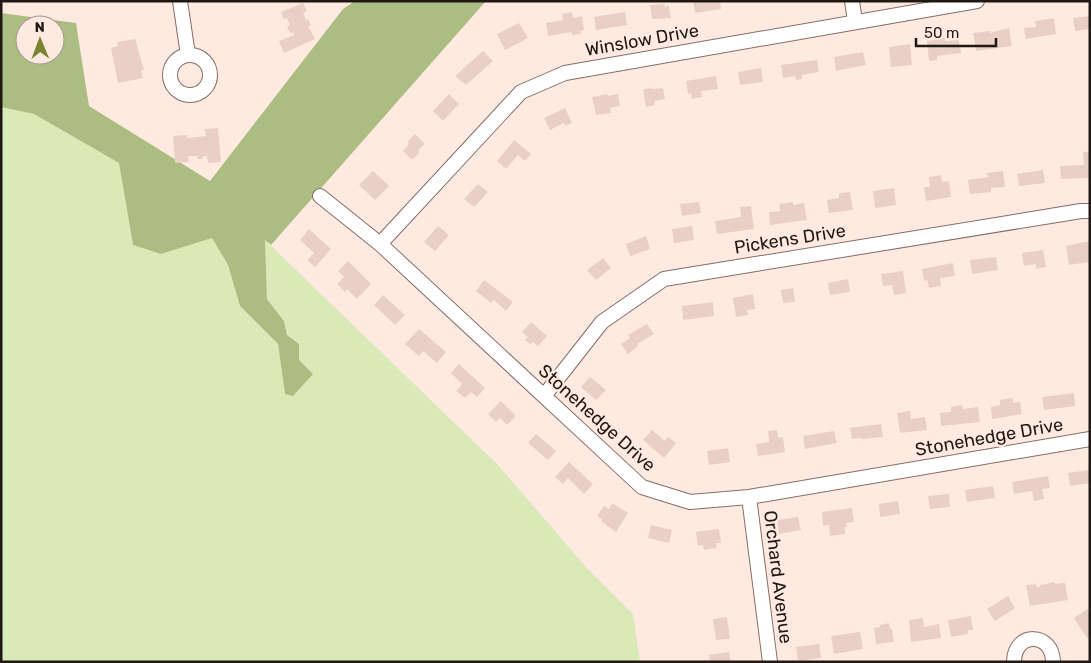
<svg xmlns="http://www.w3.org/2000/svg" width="1091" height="663" viewBox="0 0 1091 663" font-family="Rubik,sans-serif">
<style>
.green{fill:#dae9b8}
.forest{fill:#acbd82;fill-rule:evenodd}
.building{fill:#e9cfc6}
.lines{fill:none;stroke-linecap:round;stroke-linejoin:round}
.minor-casing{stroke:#846d65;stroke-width:16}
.minor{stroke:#fff;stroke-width:14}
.labels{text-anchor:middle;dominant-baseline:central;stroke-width:4.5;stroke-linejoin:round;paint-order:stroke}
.street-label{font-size:18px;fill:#211814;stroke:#ffeae2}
</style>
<rect width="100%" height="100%" fill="#ffeae2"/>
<path class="green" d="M1,107l33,7 85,49 14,82 28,9 51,-16 16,27 12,41 38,38 7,50 14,-34v-16l-12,-9 -3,-14 -17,-22 -2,-59 233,225 87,101 48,48 7,48h-639z"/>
<path class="forest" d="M355,1h131l-215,244 -6,-5 2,59 17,22 3,14 12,9v16l14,14 -20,22 -8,-2 -7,-50 -38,-38 -12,-41 -16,-27 -51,16 -28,-9 -14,-82 -85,-49 -33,-7v-94l75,10 13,83 121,75 133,-172zM25,25h30v30h-30z"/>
<path class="building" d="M693,1h27l1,8 -26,4z
M303,3l4,8 -4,2 3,7 2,-1 3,6 -3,1 7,13 -31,14 -5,-12 15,-6 -1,-3 -3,1 -3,-7 3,-1 -3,-7 -3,1 -3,-7z
M664,4l1,3 4,-1 2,12 -19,1 -2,-14z
M572,12l1,6 9,-2 2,14 -4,1 1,3 -9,1v-3l-24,4 -2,-13 17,-3 -1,-6z
M625,12l2,13 -31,5 -2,-13z
M1090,16v13l-15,2 -2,-13z
M1054,18l2,16 -30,5 -2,-11 12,-1 -1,-6z
M519,23l9,15 -23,12 -8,-16z
M1009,28l3,18 -36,5 -3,-18 17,-2v2z
M945,38v3l14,-1 2,13 -24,3v4l-8,1 -2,-20z
M135,39l9,31h-3l2,8 -25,5 -7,-35 7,-2 -1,-4z
M910,44l2,21 -21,2 -2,-20z
M483,51l10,10 -27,24 -11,-9z
M863,52l3,13 -30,6 -2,-14z
M817,60l2,12 -17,3v4l-6,1 -1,-4 -12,2 -2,-13z
M761,68l2,14 -23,3 -2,-13z
M716,76l2,13 -17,2 1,6 -10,2 -1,-6 -3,1 -2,-13z
M652,88v1l11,-1 2,11 -11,2 1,4 -9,2 -3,-18z
M449,94l10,10 -16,17 -10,-10z
M607,94l1,2 10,-2 2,12 -10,2 1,5 -15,2 -4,-18z
M565,108l7,15 -7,3 -1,-3 -14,7 -6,-12z
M218,128l3,34 -13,1 -1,-7h-3l-2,3h-5v-3h-9l1,6 -14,1 -2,-27 14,-1v3l19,-2 -1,-7z
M415,134l10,10 -7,6 2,2 -8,8 -9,-9 6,-7 -2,-2z
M514,140l17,14 -6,7 -7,-6 -12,14 -9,-8z
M1083,152h7v26l-29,1 -1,-13 24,-1z
M1043,170l2,13 -26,3 -2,-12z
M373,171l16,15 -14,14 -16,-15z
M1003,171l2,16 -14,1v4l-21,2 -2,-14 21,-3 -3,-4z
M941,175l1,7 7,-1 2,16 -25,4 -2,-14h6l-1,-10z
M478,184l10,8 -14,15 -10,-8z
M894,188l2,17 -21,3 -2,-17z
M850,192l3,18 -24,3 -2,-13 12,-2v-5z
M699,202l2,11 -19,3 -2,-12z
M793,202v3l11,-2 3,17 -37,5 -1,-13 11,-1 -1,-7z
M751,206l3,23 -37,5 -2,-13 26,-4 -1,-10z
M438,226l11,9 -14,16 -11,-9z
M692,226l2,14 -20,3 -2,-14z
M309,229l22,20 -16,18 -8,-7 7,-7 -14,-13z
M646,236l4,13 -20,7 -4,-12z
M1084,242h6l-1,20 -20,3 -3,-19z
M1043,250l3,17 -10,2v-5l-12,2 -2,-13z
M996,257l2,13 -26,4 -2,-14z
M603,258l8,10 -15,12 -9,-10z
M348,261l23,23 -14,15 -10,-10 -2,3 -8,-8 7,-7 -6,-6z
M953,263l2,13 -15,2 1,8 -12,2 -2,-8 -3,1 -2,-12z
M903,271l3,22 -12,2 -2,-10 -9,1 -2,-12z
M848,279l2,13 -20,3 -2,-12z
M484,280l29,22 -7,9 -12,-11 -3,3 -15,-12z
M793,288l2,14 -12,1 -2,-13z
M753,294l2,15 -8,1 1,5 -12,2 -3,-19z
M383,295l22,20 -10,10 -21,-20z
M713,302l1,14 -31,4 -1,-14z
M531,322l16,14 -9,10 -5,-4 -3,2 -5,-4 3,-3 -6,-5z
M647,324l7,10 -17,10 1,2 -10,8 -7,-10 9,-6 -2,-3z
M419,329l27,23 -9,11 -14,-12 -4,5 -14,-12z
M459,364l26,24 -8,9 -6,-5 -6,6 -9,-7 6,-7 -11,-11z
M590,377l16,13 -10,10 -15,-13z
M1074,393l1,13 -31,4 -2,-13z
M1013,398v5l7,-1 2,12 -30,5 -1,-12 9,-2v-5z
M501,401l15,15 -9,9 -7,-7 -4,4 -8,-8z
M962,405l1,4 15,-2 2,15 -39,4 -1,-13 11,-1v-5z
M910,411l1,8 14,-2 2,13 -27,3 -3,-20z
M881,424l2,13 -20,2 -3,-1 -8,1 -2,-11z
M652,430l13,11 3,-4 8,6 -12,15 -21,-18z
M777,430l1,8 5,-1 2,15 -27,4 -2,-12 13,-2 -1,-11z
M834,431l3,12 -32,6 -2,-13z
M536,434l20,17 -8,9 -20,-17z
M728,448l2,14 -21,3 -2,-14z
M569,462l24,22 -9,10 -16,-16 -5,6 -8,-7z
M1089,470l1,13 -20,3 -2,-13z
M1048,476l2,12 -8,1 2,10 -10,2 -2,-10 -18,3 -2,-12z
M993,486l2,12 -28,4 -2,-12z
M949,494l1,13 -20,2 -2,-13z
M898,501l2,13 -20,3 -1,-13z
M612,503l16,10 -12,19 -15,-11 1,-2 -5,-3 7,-10 5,3z
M852,508l2,14 -8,1 1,4h-2v7l-15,2 -1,-11 -6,1 -1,-14z
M798,517l3,13 -22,4 -2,-14z
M651,525l21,5 -3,13 -21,-5z
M719,529l2,14h-5l1,5 -13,2 -1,-5 -5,1 -2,-14z
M1055,582v2l10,-1 3,17 -38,6 -4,-21 10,-1 1,3h3v-2z
M1008,596l7,12 -20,13 -8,-12z
M1087,609l3,5v22l-3,2 -13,-20z
M971,616l2,14h-5v4l-17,3 -3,-17z
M727,617l3,22 -14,1 -3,-21z
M923,618l1,9 15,-3 2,14 -30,4 -2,-22z
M889,623l1,6h2l2,13 -18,2 -2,-16 6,-1v-2z
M860,632l3,17 -29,5 -3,-18z
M819,644l2,14 -23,3 -2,-14z
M729,652l2,10h-21l-1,-7z"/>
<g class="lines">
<g class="minor-casing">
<path id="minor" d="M180,1l8,54
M852,1l3,20
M170 75a20 20 0 1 1 40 0a20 20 0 1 1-40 0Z
M320,196l60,48 262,243 48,15 59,-5 341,-58
M380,244l141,-152 44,-19 412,-72
M544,396l58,-74 62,-43 417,-68h9
M749,497l21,165
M1014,662c0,-31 39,-30 39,0"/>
</g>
<use href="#minor" class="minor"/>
</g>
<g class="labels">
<g class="street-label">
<text transform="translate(642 40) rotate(-10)">Winslow Drive</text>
<text transform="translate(790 239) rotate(-9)">Pickens Drive</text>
<text transform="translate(597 418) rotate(42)">Stonehedge Drive</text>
<text transform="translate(989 437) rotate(-10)">Stonehedge Drive</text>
<text transform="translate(778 577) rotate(83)">Orchard Avenue</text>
</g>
</g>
<rect width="1091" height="663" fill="none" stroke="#211814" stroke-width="5"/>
<g transform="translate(40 40) rotate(359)"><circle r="24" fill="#ffeae2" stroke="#a69690"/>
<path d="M0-4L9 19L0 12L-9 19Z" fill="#7a8330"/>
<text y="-8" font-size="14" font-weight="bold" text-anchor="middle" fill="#211814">N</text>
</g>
<path d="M916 38v8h80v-8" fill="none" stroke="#211814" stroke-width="2.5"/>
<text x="924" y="38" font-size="15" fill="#211814" stroke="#ffeae2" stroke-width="4" paint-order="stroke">50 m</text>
</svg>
